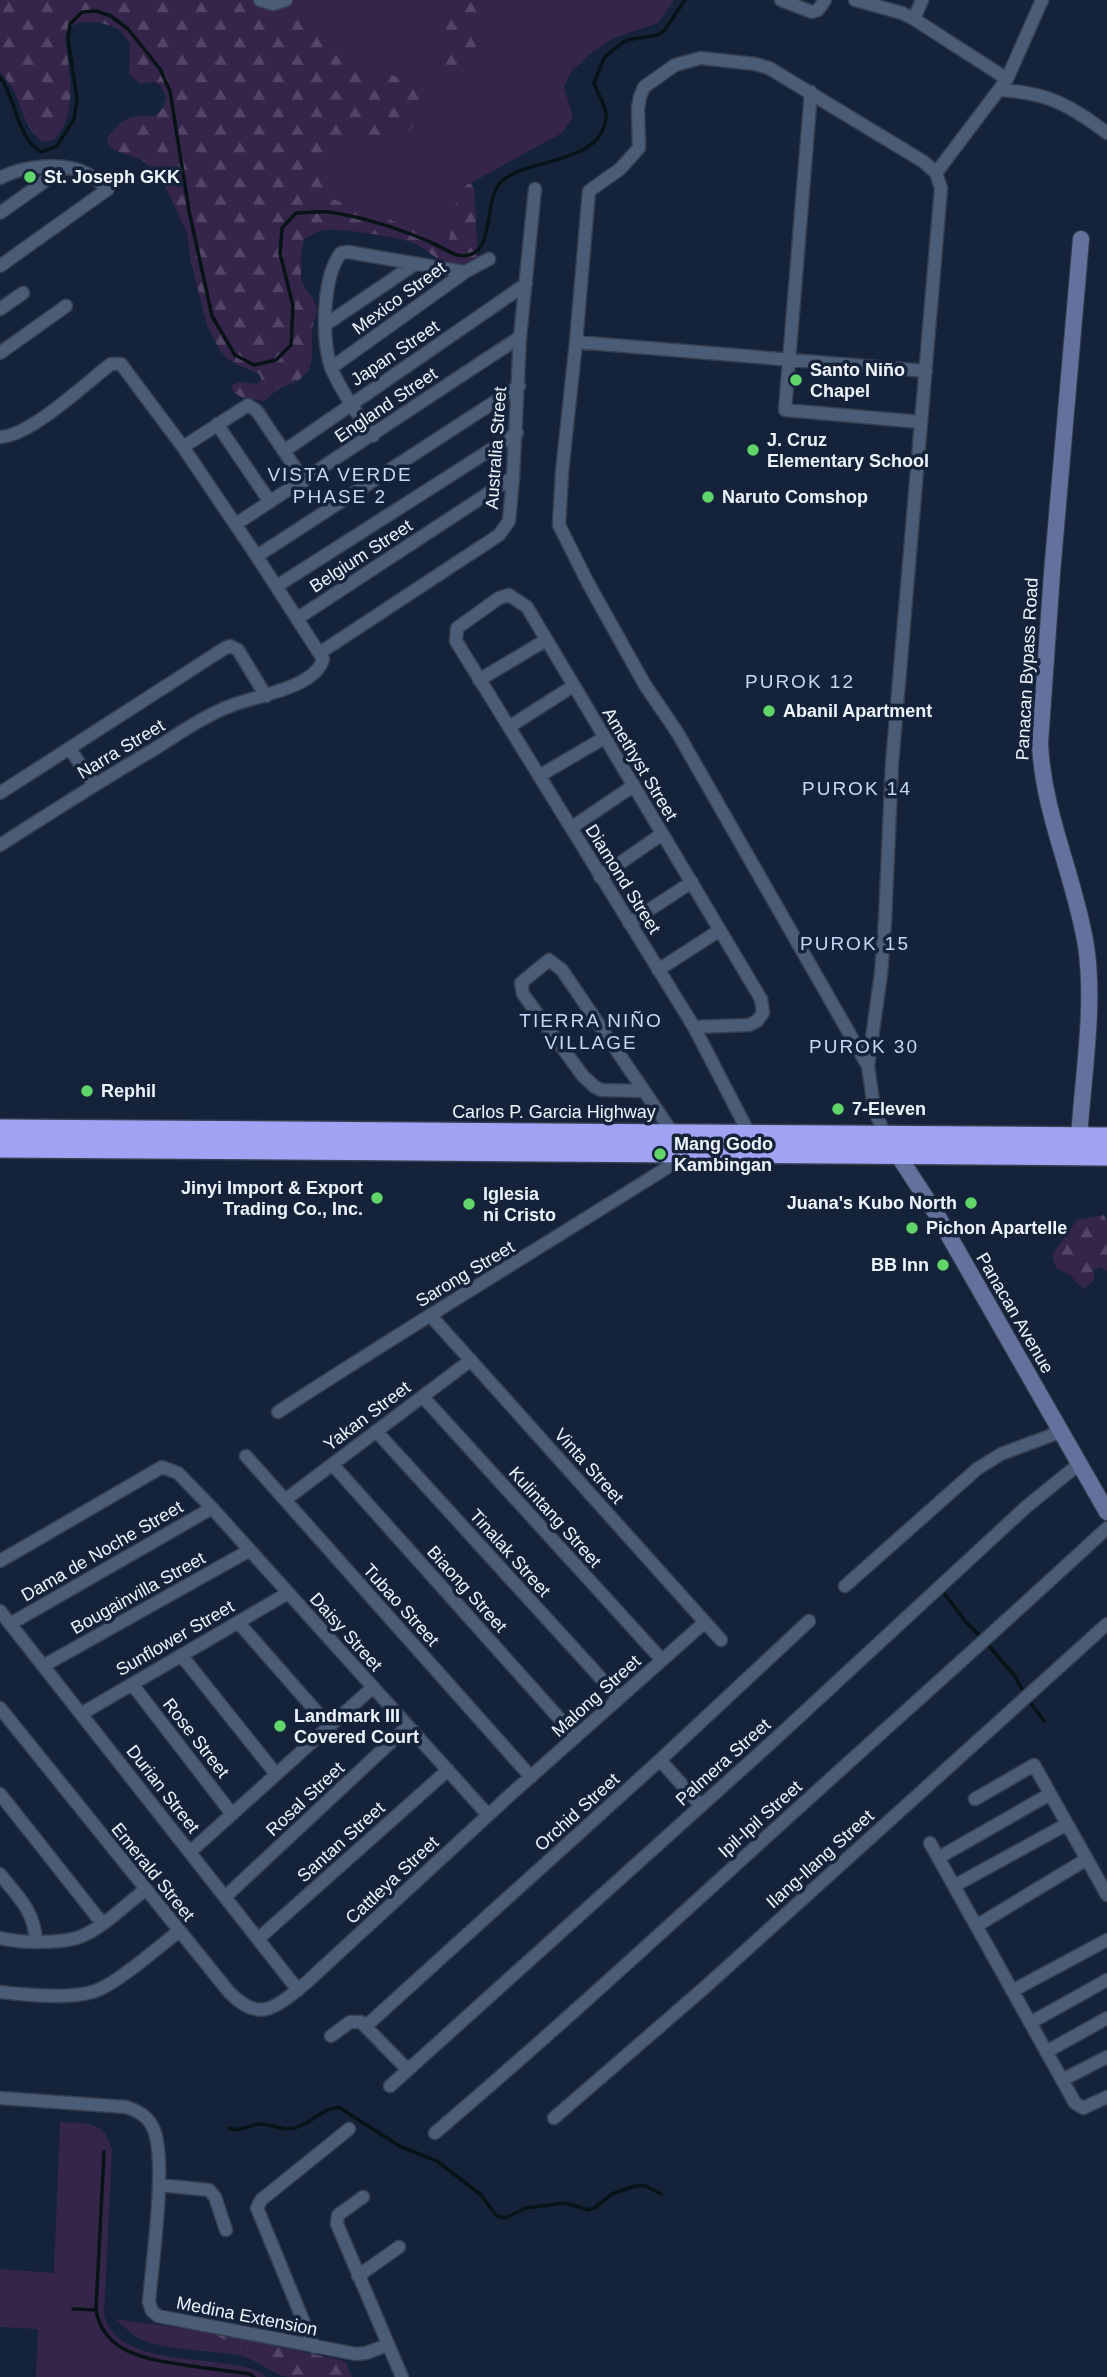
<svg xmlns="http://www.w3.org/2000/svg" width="1107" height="2377" viewBox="0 0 1107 2377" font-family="Helvetica,sans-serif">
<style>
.grass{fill:#36254a}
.forest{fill:url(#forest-firs)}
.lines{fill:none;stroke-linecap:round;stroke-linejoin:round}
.stream{stroke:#071316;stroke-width:3.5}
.street-casing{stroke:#363f51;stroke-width:15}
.secondary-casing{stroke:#363f51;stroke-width:18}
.highway-casing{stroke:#363f51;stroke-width:24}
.street{stroke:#4b5c76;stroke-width:12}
.secondary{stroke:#64719c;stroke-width:16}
.highway{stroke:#a0a2f3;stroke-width:21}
.poi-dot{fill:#61d46a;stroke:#15233a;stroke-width:2.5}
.labels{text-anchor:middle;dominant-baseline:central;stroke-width:7;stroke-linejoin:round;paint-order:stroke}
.poi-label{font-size:18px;font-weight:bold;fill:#eef4fd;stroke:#15233a;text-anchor:start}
.street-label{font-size:18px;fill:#eef4fd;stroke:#15233a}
.neighbourhood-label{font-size:19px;letter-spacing:2px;fill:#c5d8f7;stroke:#15233a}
</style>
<defs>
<pattern id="forest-firs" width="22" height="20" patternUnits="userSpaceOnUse" patternTransform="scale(1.75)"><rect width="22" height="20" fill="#36254a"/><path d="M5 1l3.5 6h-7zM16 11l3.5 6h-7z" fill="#534565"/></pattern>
</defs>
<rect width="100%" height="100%" fill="#15233a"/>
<path class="grass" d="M206,0h468l-16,23 -44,15 -24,16 -19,18 -7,15 9,30 -11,16 -104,57 -8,51 -139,-50z
M60,2122c27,2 44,-3 52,28l-8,165c12,52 108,40 148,54 5,2 10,5 14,8h-230l2,-48 -38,-2v-58l54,4z
M115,2319l95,13 36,20 37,7 3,12 6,6c-18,0 -32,-16 -50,-21 -31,-7 -73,-4 -102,-17 -10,-5 -16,-14 -25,-20z"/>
<path class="forest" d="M0,0h247l23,17c12,-1 25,-4 37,3 10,5 16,20 25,28 32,27 66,15 91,53 -8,60 -58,22 -94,39l-7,17 11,42 116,42 9,-51 12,-7 4,5 4,69c-24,27 -46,-8 -67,-15 -18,-5 -75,-16 -92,-11 -5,2 -10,6 -15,8l-3,16v23l4,10 8,10 4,12 -5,19v29l-3,12 -11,11 -20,8 -14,12 -21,-3 -10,-6 -1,-7 8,-3 17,2 5,-4 -3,-6 -27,-12 -12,-11 -13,-26 -16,-63 -4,-29 -27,-58 -18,-15 -28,-10 -6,-5 -1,-6c16,-22 22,-24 48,-23l8,-8 3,-11 -6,-12 -6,-3 -14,2 -11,-10 1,-31c-3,-4 -7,-10 -11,-13 -14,-9 -49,-15 -54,6 3,34 15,77 -11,104l-11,2c-18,-13 -20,-32 -29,-51 -3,-7 -9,-13 -14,-19z
M441,0h50c-7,26 -12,52 -34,70l-9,-2 -7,-10z
M1104,1215l3,7v49l-6,-4 -7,2v11l-11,9 -13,-14 -14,-7 -4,-13 25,-35z
M210,2332l135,29 7,16h-60l-6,-6 -3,-12 -37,-7z"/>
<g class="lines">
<path class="stream" d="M0,77c17,22 16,62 42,75l15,-6 17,-27 3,-20 -9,-60 2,-15 12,-12 14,-1 15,5 17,13 32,40 10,22 19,120 23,105 23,39 19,10 22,-5 15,-15 2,-39 -13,-53 2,-25 14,-15c11,0 22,-2 32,-1 32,4 73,17 102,30 13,5 26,17 39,13 26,-6 14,-57 33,-74 27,-24 99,-16 104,-63 1,-12 -9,-24 -12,-35l10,-25 10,-9 13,-9 30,-5 7,-4 21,-31
M944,1593l21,28 17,17
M988,1645l26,30 10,18
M1029,1701l15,20
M229,2128c14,5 19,-4 32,-4 14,1 25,9 39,2 13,-5 26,-20 40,-18l61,39 36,14 43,33 17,22 8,2 21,-10 39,-5 24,7 5,-2 18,-14 23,-8h11l15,8
M104,2152l-8,158c8,46 57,50 95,56 20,3 39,5 59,8l4,3
M73,2309l23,1"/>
<g class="street-casing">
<path id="street" d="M260,0l13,4 13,-4
M781,0l31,12 6,-2 7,-10
M855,0l47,13 12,6 93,60
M914,19l8,-19
M1001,90c47,3 69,15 106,43
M811,92l-26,318 136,12
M936,173l71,-94 35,-79
M0,178c20,-11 53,-15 75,-9 13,3 23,12 33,20l-108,77
M0,213l65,-46
M0,309l23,-16
M325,325l90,-61
M576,342l350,29
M0,353l66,-47
M331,368l134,-96 24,-13
M217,424l53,78
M373,436c-15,-21 -30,-42 -41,-66 -11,-27 -10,-93 9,-117l7,-1 117,20
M0,437c29,0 86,-54 111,-73h10l62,83 71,105 69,107c-7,29 -69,37 -93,47 -28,11 -53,29 -79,45 -51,30 -101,62 -151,94
M183,447l65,-42 9,6 47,70
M284,451l242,-167
M236,524l284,-187
M257,556l262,-170
M277,586l240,-153
M298,618l215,-141
M321,652l178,-117 10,-14 4,-44 7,-140 15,-148
M479,680l67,-40
M509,727l64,-41
M70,749l24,36
M539,776l65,-38
M0,793l225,-145 5,-2 8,4 28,46
M571,828l62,-42
M600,877l62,-43
M629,923l63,-41
M658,970l62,-40
M694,1027l55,-2 8,-4 6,-8 -2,-14 -234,-392 -18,-12 -10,3 -42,30 -1,13 238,386 58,112
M868,1066l-191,-334 -32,-47 -57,-102 -29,-58 3,-53 14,-130 13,-151 31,-22 19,-21 -1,-40 2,-11 4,-10 31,-22 26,-7 54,6 14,4 155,94 12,11 5,15 -49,576 -7,157 -4,53 -13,92 6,42 11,28
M644,1091l-43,-1 -6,-3 -12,-11 -60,-82 -2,-11 28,-23 13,10 112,165
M430,1315l291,325
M423,1397l239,263
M278,1412c135,-88 273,-171 409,-257
M376,1431l243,267
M246,1456l285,321
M333,1465l243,272
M285,1500l186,-140
M0,1561l162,-94 16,6 34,35 276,307
M845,1586l132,-117 24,-15 59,-22
M0,1611l298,379
M238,1622l91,104
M10,1624l202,-116
M181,1655l95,119
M43,1666l207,-116
M132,1684l100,130
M0,1708l229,284c32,33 48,14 78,-10l203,-187 195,-173
M81,1714l207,-121
M660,1760l41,46
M0,1794l102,129
M975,1799l59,-34 73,130
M930,1843l145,260 8,5 24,-11
M190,1852l182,-164
M938,1858l112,-64
M0,1874c18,23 34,36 36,67
M954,1886l113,-62
M225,1897l183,-171
M976,1926l111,-67
M0,1938c20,5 63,6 82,-2 23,-10 43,-31 63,-46
M258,1939l190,-169
M1012,1991l95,-51
M0,1992c26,3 74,8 98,-2 23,-10 59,-42 80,-58
M1030,2023l77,-43
M366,2026l294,-266 149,-139
M331,2036l19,-14h11l47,48
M1046,2052l61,-34
M1062,2080l45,-23
M390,2086l383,-345 253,-234 53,-43
M0,2098l126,9c13,4 23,10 28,23 13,35 -2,132 -5,172l3,9 6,5 198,38 10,-1 22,-8
M554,2118l149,-129 404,-365
M435,2133c115,-98 227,-201 339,-303 111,-101 223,-200 333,-302
M159,2185l50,5 6,7 11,33
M363,2197l-25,18 -1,9 65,153
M358,2276l41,-29
M314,2347l-57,-139 4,-8 88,-71"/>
</g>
<g class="secondary-casing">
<path id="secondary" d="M1079,1137c4,-60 16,-132 7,-191 -11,-69 -43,-132 -46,-203l12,-170 29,-334
M894,1149l43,66 170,297"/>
</g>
<g class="highway-casing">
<path id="highway" d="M0,1130l1107,8
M0,1147l1107,8"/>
</g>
<use href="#street" class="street"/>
<use href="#secondary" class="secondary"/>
<use href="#highway" class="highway"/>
</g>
<g class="poi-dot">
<circle cx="30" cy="177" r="7"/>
<circle cx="796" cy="380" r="7"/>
<circle cx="753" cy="450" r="7"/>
<circle cx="708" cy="497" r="7"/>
<circle cx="769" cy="711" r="7"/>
<circle cx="87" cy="1091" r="7"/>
<circle cx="838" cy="1109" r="7"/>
<circle cx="660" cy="1154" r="7"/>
<circle cx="377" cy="1198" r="7"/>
<circle cx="971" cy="1203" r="7"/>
<circle cx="469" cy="1204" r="7"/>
<circle cx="912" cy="1228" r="7"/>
<circle cx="943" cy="1265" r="7"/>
<circle cx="280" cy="1726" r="7"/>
</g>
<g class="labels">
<g class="poi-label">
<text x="44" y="177">St. Joseph GKK</text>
<text x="810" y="370">Santo Niño<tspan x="810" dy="21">Chapel</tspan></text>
<text x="767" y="440">J. Cruz<tspan x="767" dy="21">Elementary School</tspan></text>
<text x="722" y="497">Naruto Comshop</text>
<text x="783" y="711">Abanil Apartment</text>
<text x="101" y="1091">Rephil</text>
<text x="852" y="1109">7-Eleven</text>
<text x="674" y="1144">Mang Godo<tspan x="674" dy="21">Kambingan</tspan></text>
<text x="363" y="1188" text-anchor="end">Jinyi Import &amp; Export<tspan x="363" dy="21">Trading Co., Inc.</tspan></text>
<text x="483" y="1194">Iglesia<tspan x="483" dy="21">ni Cristo</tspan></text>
<text x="957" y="1203" text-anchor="end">Juana's Kubo North</text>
<text x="926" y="1228">Pichon Apartelle</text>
<text x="929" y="1265" text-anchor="end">BB Inn</text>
<text x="294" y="1716">Landmark III<tspan x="294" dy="21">Covered Court</tspan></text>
</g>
<g class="street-label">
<text transform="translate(399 298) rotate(-36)">Mexico Street</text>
<text transform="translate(395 353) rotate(-34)">Japan Street</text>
<text transform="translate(386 405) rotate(-34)">England Street</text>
<text transform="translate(496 448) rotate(-86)">Australia Street</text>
<text transform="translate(361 556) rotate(-33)">Belgium Street</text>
<text transform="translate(1027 669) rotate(-87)">Panacan Bypass Road</text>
<text transform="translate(121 749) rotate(-31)">Narra Street</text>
<text transform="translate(640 764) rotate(59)">Amethyst Street</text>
<text transform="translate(623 879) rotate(58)">Diamond Street</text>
<text x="554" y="1112">Carlos P. Garcia Highway</text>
<text transform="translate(465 1274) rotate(-31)">Sarong Street</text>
<text transform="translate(1015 1313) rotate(60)">Panacan Avenue</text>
<text transform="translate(367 1416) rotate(-37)">Yakan Street</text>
<text transform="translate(589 1466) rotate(48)">Vinta Street</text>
<text transform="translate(555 1517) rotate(48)">Kulintang Street</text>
<text transform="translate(102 1551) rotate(-30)">Dama de Noche Street</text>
<text transform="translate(510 1553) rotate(48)">Tinalak Street</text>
<text transform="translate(467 1589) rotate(48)">Biaong Street</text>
<text transform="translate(138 1593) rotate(-29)">Bougainvilla Street</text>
<text transform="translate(401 1605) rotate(48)">Tubao Street</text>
<text transform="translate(346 1632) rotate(48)">Daisy Street</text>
<text transform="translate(175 1638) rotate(-30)">Sunflower Street</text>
<text transform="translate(596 1696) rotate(-42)">Malong Street</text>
<text transform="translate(196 1738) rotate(52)">Rose Street</text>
<text transform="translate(723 1762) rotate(-42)">Palmera Street</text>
<text transform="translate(163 1789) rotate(52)">Durian Street</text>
<text transform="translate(305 1799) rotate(-43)">Rosal Street</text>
<text transform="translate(577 1812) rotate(-42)">Orchid Street</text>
<text transform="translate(760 1819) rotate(-42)">Ipil-Ipil Street</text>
<text transform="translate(341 1842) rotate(-42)">Santan Street</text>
<text transform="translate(820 1859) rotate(-42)">Ilang-Ilang Street</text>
<text transform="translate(153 1872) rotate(51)">Emerald Street</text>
<text transform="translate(392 1880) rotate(-43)">Cattleya Street</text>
<text transform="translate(247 2316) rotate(11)">Medina Extension</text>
</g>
<g class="neighbourhood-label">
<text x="340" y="474">VISTA VERDE<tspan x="340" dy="22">PHASE 2</tspan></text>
<text x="800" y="681">PUROK 12</text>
<text x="857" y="788">PUROK 14</text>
<text x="855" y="943">PUROK 15</text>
<text x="591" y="1020">TIERRA NIÑO<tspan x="591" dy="22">VILLAGE</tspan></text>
<text x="864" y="1046">PUROK 30</text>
</g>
</g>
</svg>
